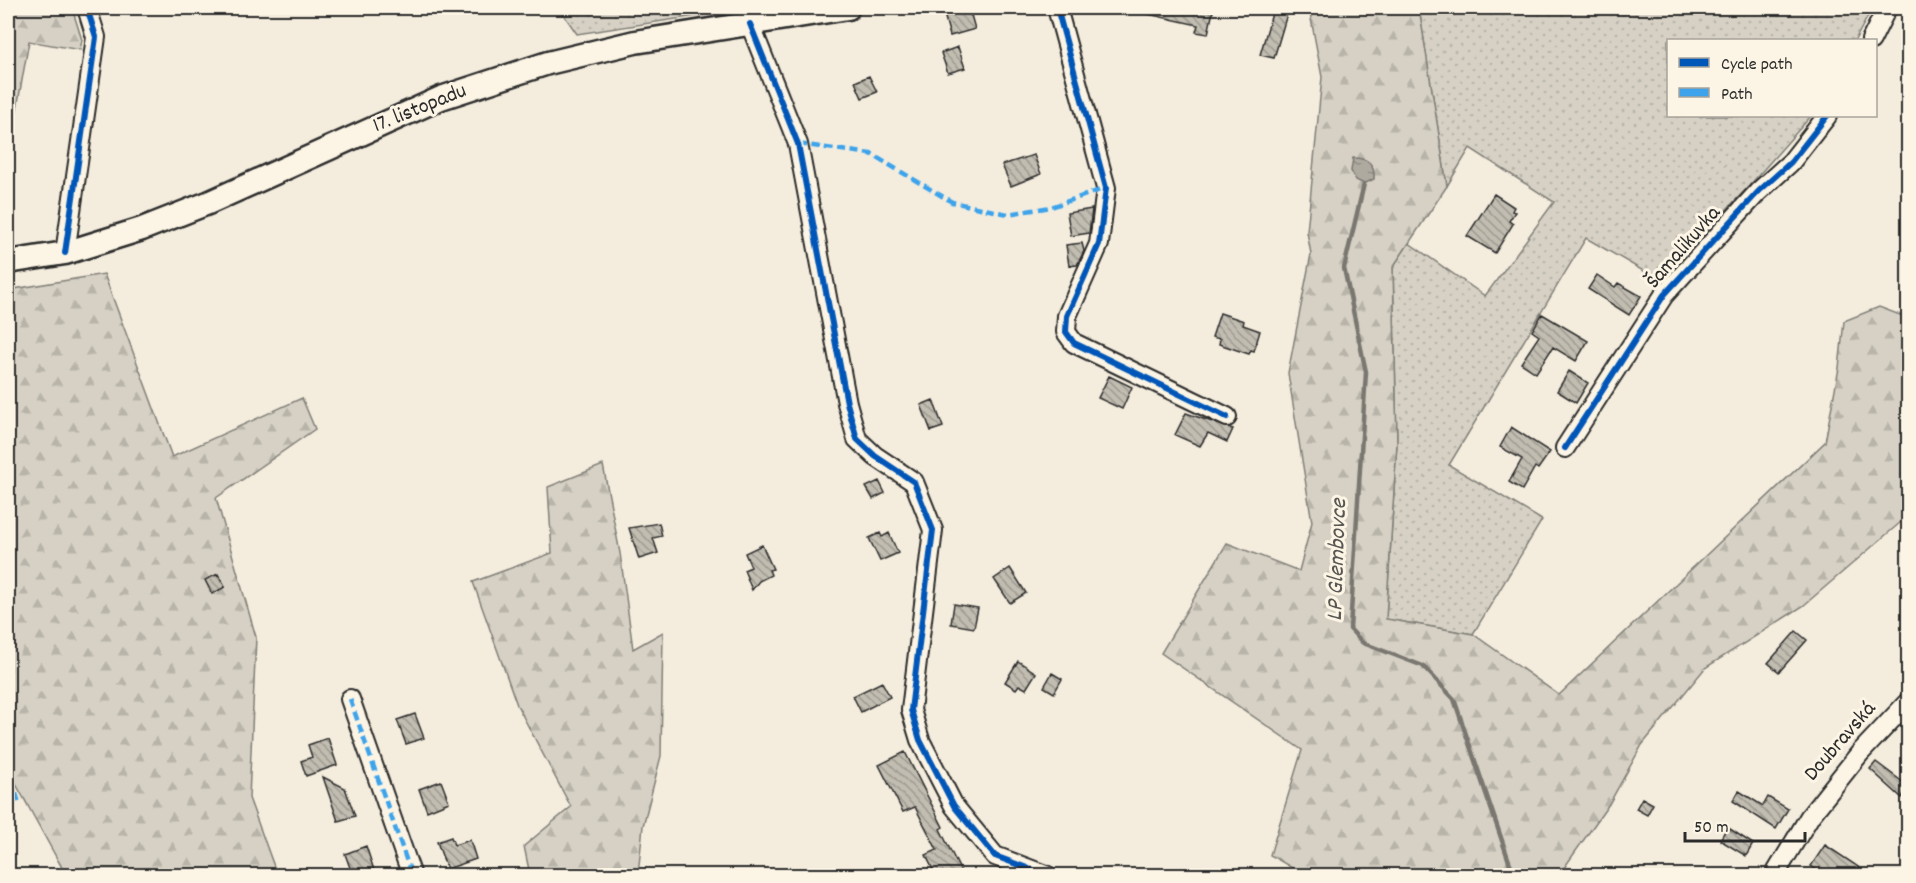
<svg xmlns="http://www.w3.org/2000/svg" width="1916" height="883" viewBox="0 0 1916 883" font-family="Dekko,sans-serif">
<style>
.grass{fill:url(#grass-dots);stroke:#807e78;stroke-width:1.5}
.forest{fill:url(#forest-firs);stroke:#807e78;stroke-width:1.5}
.water{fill:url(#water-ripples);stroke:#7a7771;stroke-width:1.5}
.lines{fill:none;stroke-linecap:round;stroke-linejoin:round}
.stream{stroke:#7a7771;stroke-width:4.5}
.building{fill:url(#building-back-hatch);stroke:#2b2b2b;stroke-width:1.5}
.minor-casing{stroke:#2b2b2b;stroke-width:22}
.major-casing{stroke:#2b2b2b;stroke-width:27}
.minor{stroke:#fcf5e5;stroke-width:18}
.major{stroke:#fcf5e5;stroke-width:22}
.quiet{stroke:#3ea3eb;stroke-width:4.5;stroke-dasharray:9 4.5;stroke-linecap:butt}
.cycleway-casing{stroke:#fcf5e5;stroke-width:10}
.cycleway{stroke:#0057b8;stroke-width:6}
.labels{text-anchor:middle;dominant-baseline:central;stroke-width:6;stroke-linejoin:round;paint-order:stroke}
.street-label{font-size:22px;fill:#2b2b2b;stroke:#fcf5e5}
.water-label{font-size:24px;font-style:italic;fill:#595754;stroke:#fcf5e5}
</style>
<defs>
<pattern id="grass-dots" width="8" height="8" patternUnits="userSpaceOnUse" patternTransform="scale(1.5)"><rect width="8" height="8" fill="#d6d1c4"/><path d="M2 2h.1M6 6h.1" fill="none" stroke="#b8b4a9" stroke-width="1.8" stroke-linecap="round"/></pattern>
<pattern id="forest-firs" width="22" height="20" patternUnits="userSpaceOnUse" patternTransform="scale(1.5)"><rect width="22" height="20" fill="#d6d1c4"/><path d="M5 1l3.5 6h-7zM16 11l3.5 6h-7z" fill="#b8b4a9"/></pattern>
<pattern id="water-ripples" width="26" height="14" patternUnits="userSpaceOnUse" patternTransform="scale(1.5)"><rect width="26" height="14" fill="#afaaa0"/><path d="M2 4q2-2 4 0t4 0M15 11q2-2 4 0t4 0" fill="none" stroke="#8f8b83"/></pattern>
<pattern id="building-back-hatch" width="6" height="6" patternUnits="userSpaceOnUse" patternTransform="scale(1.5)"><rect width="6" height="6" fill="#c2bdb1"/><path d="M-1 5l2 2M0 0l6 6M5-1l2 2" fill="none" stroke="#9e9a90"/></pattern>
</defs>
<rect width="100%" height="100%" fill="#f4edde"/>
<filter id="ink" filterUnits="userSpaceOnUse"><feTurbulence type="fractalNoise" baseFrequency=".0167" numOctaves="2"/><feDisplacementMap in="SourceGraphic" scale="12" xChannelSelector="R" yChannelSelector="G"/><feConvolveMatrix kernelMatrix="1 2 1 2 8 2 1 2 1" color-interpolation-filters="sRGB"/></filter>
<g filter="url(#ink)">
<path class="grass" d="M559,8h190l-172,26z
M1419,8h421l28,8 -13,24h-187v76h143l-62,70 -90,94 -73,-42 -137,227 93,55 -69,114 -87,-15 11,-176 -4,-176 16,-24 76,53 69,-94 -84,-54 -23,38z"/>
<path class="forest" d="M8,8h64l10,32 -2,10 -51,-9 -21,117z
M1309,8h110l28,178 -54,81 4,176 -11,176 87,15 86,61 266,-253 14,-74 5,-47 35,-14 29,11v198l-105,90 -98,62 -63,77 -33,59 -50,71h-255l-34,-20 32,-105 -141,-97 66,-110 72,28 13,-49 -24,-149 23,-119 -4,-22 15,-155z
M104,274l68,183 130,-59 13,31 -99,69 40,139 -7,161 27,74 -4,3h-206l-50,-91 -8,-27v-467z
M603,465l17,88 13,96 30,-17 -2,124 -18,70 -5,49h-108l-6,-29 47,-39 -54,-102 -44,-123 79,-29 -4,-66z"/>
<path class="water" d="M1353,158c15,0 22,6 21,21l-10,5 -8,-4 -5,-9z"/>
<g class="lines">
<path class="stream" d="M1364,184l-20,84 22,104 -16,257 13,14 60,23 31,33 60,177"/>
</g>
<path class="building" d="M969,8l6,21 -25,7 -6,-22z
M1144,8h53l16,3 -5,23 -12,-2 2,-7 -55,-12z
M1273,10l14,4 -13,44 -14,-3z
M958,47l7,21 -17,5 -7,-20z
M869,76l8,16 -15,6 -7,-16z
M1034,155l7,19 -30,12 -9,-21z
M1494,194l20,13 -2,4 3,1 -6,9 4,3 -18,29 -28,-17z
M1092,209l-3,24 -18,3 -4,-23z
M1082,243l2,8 -7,14 -8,1 -3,-21z
M1597,275l18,12 3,-4 23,13 -12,19 -41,-26z
M1220,313l24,8 -1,4 17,6 -6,20 -3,-1 -2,4 -30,-10 1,-5 -8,-2z
M1542,314l46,27 -12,20 -23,-14 -17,26 -15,-10 18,-27 -7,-5z
M1569,371l19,12 -12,20 -19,-12z
M1109,376l23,11 -10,22 -24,-11z
M933,400l10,27 -12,4 -10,-26z
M1186,413l47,16 -6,13 -19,-9 -8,13 -25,-11z
M1511,427l39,25 -12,17 -3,-2 -13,23 -13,-8 13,-23 -22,-12z
M879,481l6,12 -12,6 -7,-12z
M659,523l3,13 -9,2 5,15 -19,6 -10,-31z
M880,533l2,4 7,-4 9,20 -18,8 -11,-23z
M762,545l11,24 -4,1 2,5 -12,6 -7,9 -8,-20 7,-3 -6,-14z
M1010,568l16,25 -16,10 -16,-24z
M218,574l7,13 -13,7 -7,-14z
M954,604l24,4 -4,20 -23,-4z
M1796,631l11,9 -28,32 -11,-9z
M1018,661l18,12 -10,16 -7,-4 -3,4 -11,-7z
M1052,673l10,6 -8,14 -10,-6z
M882,682l8,15 -29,15 -8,-16z
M415,714l9,24 -18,6 -9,-24z
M328,738l9,27 -31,11 -5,-15 11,-4 -4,-12z
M905,752l38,75 -3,2 23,47h-27l-10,-21 11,-5 -22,-43 -12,5 -24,-47z
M1876,762l32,24 -6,12 -32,-29z
M323,777l22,11 10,28 -17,5z
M441,781l8,21 -22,9 -8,-22z
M1739,791l24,15 5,-9 20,12 -12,20 -43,-28z
M1642,798l11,6 -6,11 -11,-6z
M1727,827l26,17 -7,12 -26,-16z
M451,837l3,8 16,-5 6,19 -29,10 -10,-27z
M1825,845l29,19 17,12h-46l-14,-10z
M366,846l10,30h-23l-8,-22z"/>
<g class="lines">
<g class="minor-casing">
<path id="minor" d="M1057,8l49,180 -7,56 -32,72 -1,16 8,11 153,74
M750,24l48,120 49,259 10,36 18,17 39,26 19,48 -22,180 9,30 34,66 41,50 53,20
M1871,40l16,-32
M65,253l31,-216 -9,-29
M1565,448l99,-153 94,-103 33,-30 36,-46
M350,699l62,177
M1774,876l36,-60 50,-63 48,-51"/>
</g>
<g class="major-casing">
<path id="major" d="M8,262l57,-9 77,-24 66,-26 233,-105 107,-35 87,-21 213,-34"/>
</g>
<use href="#minor" class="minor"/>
<use href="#major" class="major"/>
<path class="quiet" d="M798,144l73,10 81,48 56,12 43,-7 55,-19
M350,699l62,177
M8,767l10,33 -10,4"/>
<g class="cycleway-casing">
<path id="cycleway" d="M1057,8l49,180 -7,56 -32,72 -1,16 8,11 153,74
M750,24l48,120 49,259 10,36 18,17 39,26 19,48 -22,180 9,30 34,66 41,50 53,20
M65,253l31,-216 -9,-29
M1565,448l99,-153 94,-103 33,-30 36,-46"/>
</g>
<use href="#cycleway" class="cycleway"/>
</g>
</g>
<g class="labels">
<g class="street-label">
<text transform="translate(420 109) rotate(-22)">17. listopadu</text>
<text transform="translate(1684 248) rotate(-49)">Šamalikuvka</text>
<text transform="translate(1841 742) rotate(-49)">Doubravská</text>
</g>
<g class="water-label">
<text transform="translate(1338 560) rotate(-88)">LP Glembovce</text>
</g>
</g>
<rect width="1916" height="883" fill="none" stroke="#fcf5e5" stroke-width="30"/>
<rect x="15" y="15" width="1886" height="853" fill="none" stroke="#2b2b2b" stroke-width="2" filter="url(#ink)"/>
<rect x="1667" y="39" width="210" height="78" fill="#fcf5e5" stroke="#a8a49b" stroke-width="1.5"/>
<rect x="1679" y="58" width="30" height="9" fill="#0057b8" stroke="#a8a49b" stroke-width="1.5"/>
<text x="1721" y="69" font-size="18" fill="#2b2b2b">Cycle path</text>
<rect x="1679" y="88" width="30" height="9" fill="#3ea3eb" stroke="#a8a49b" stroke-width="1.5"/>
<text x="1721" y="99" font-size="18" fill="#2b2b2b">Path</text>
<path d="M1685 832v9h120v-9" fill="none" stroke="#2b2b2b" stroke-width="3"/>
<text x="1694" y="832" font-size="18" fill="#2b2b2b" stroke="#fcf5e5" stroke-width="4.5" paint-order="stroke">50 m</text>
</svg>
